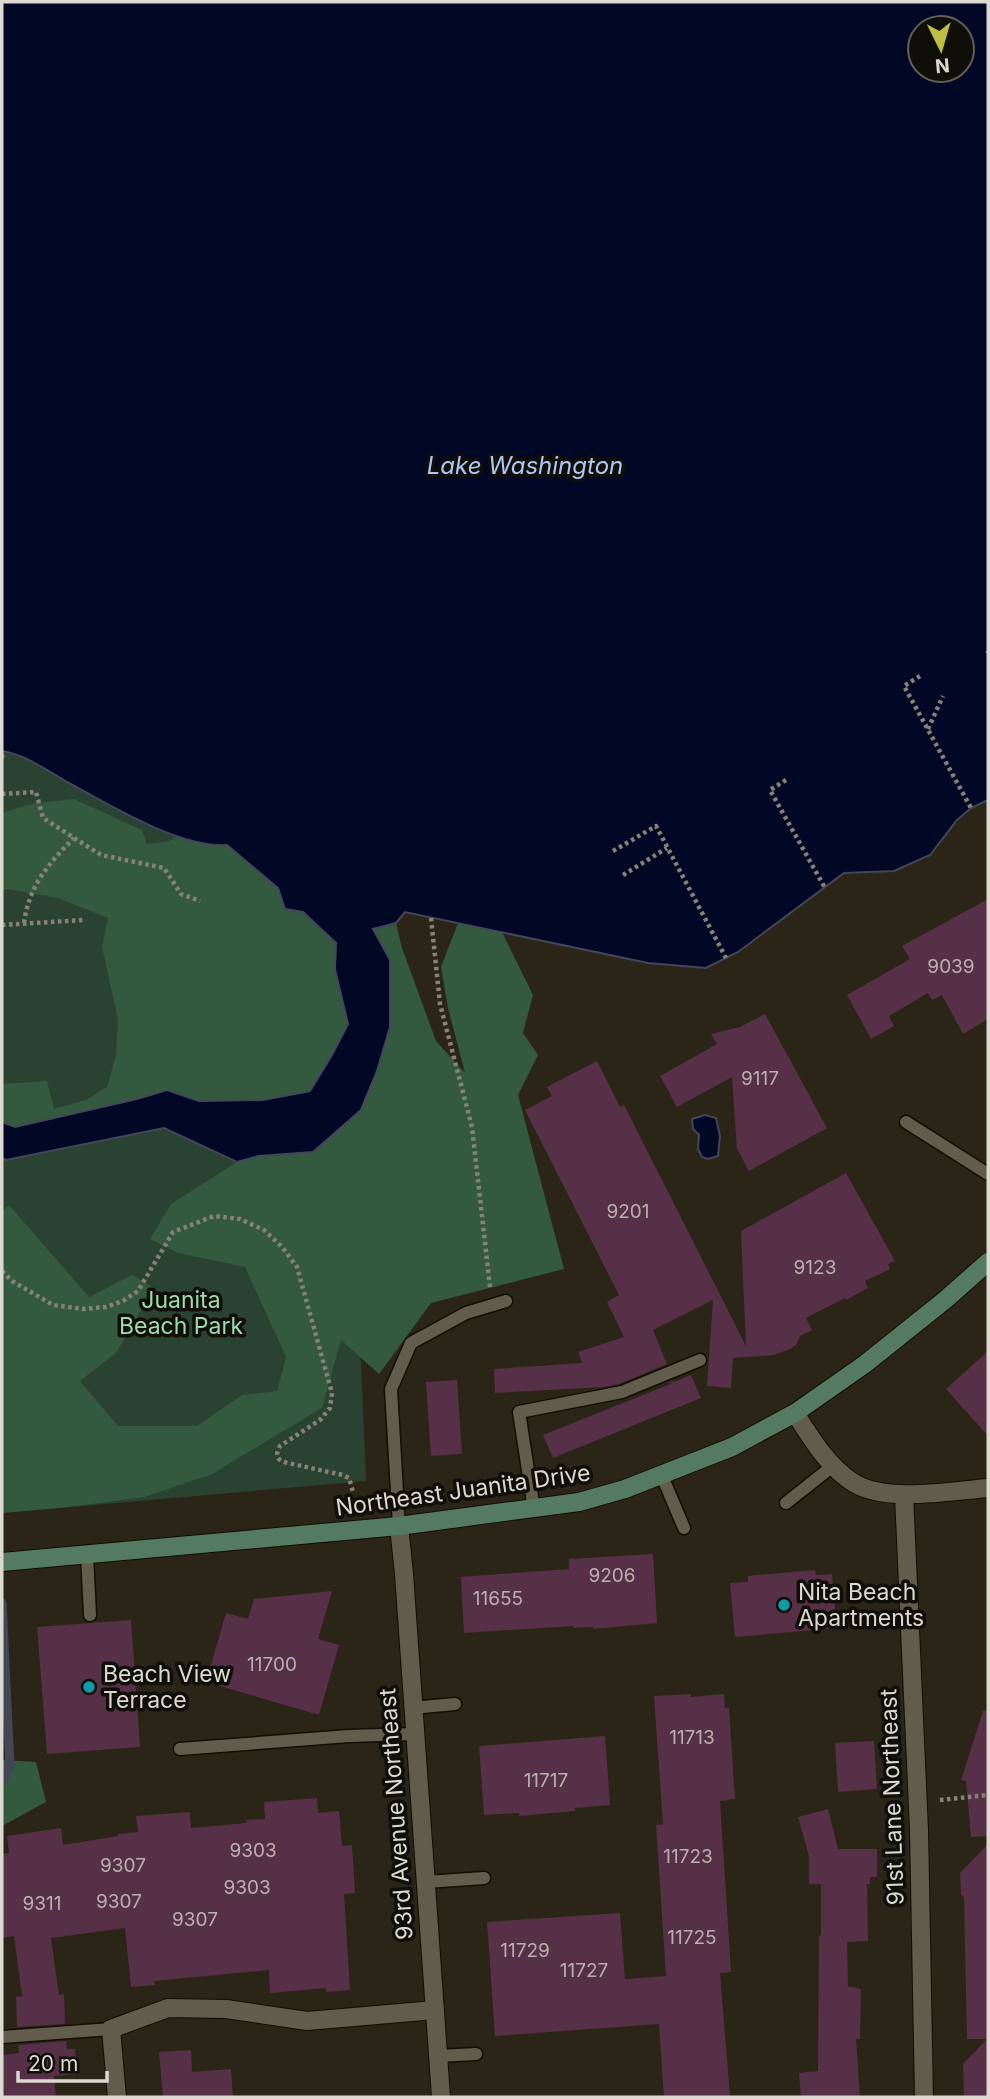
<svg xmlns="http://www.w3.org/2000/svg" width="990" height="2099" viewBox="0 0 990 2099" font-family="Inter,sans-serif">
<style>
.green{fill:#2a4231}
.forest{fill:#33593e}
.water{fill:#000825;stroke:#424758;stroke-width:2;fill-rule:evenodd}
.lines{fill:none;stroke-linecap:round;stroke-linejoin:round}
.stream{stroke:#424758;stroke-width:9}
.building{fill:#563046}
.service-casing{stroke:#120e03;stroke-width:15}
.minor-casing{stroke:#120e03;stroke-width:20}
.tertiary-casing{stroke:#120e03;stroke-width:20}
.secondary-casing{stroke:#120e03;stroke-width:20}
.path{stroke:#868276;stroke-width:4.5;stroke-dasharray:3.5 3.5;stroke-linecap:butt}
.service{stroke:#615c4c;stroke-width:12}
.minor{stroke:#615c4c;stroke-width:18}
.tertiary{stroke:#615c4c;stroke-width:18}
.secondary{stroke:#547b62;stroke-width:18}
.culture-dot{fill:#0f9aa8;stroke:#100e08;stroke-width:2.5}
.labels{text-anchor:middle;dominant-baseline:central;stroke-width:7;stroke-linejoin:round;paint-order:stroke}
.number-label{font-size:19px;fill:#baafae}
.park-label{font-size:23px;fill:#9cdcad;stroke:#100e08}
.street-label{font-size:23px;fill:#dcd9d0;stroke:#100e08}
.poi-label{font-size:23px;fill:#dcd9d0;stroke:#100e08;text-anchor:start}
.water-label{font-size:24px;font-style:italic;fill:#aac7f6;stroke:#100e08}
</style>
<rect width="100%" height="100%" fill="#2a2517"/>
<path class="green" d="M2,751c25,4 45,20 67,32 40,22 113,66 158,62l116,90 23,546 -364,32z"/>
<path class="forest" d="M74,799l68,31 5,14 22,-3 8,-5 37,10 13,-1 51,43 7,21 18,2 33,32 -1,26 13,55 -16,31 -22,36 -47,9 -64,1 -32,-11 -30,9 -122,28 -13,-5v-38l45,-3 7,28 32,-9 21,-13 9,-32 2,-36 -16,-72 6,-29 -50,-20 -51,-9 -5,1v-77l33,-10z
M396,923l6,25 34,93 29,32 -17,-65 -7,-41 17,-44 44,9 31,63 -10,38 15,22 -20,40 46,174 -133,34 -52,71 -38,-34 -19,68 -110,66 -67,23 -76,10 -67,6v-302l7,-6 80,92 43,-22 22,13 -38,65 -36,28 38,45h79l45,-31 35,-4 9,-34 -41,-90 -67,-14 -28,-14 21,-35 66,-42 22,-6 54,-4 18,-17 59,-175 -17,-31z
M2,1760l34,2 10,40 -44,24z"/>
<path class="water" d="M2,2h986v798l-17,8 -14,12 -27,35 -36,16 -50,2 -106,79 -32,16 -58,-5 -243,-51 -9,11 -23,6 17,31v67l-13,44 -16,39 -48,42 -54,4 -22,6 -73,-34 -158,32 -4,-2v-36l13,5 122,-28 30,-9 32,11 64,-1 47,-9 22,-36 16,-31 -13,-55 1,-26 -33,-31 -18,-3 -7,-21 -51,-43c-47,3 -116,-39 -158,-62 -22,-12 -42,-28 -67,-32zM920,28h42v42h-42z
M705,1115l11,3 4,18 -2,20 -10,3 -6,-2 -4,-8 1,-14 -6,-6 -1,-10z"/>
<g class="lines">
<path class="stream" d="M2,1603l8,163 -8,16"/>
</g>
<path class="building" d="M988,899v120l-25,15 -21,-39 -10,5 -4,-7 -39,23 5,10 -23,13 -24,-44 63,-36 -8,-13z
M765,1014l62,114 -78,43 -12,-22 -5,-72 -55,30 -17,-31 57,-32 -6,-10 29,-7z
M597,1061l23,46 4,-2 122,241 -5,-115 105,-58 49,88 -7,3 2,5 -25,12 3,7 -22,12 -1,-2 -39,20 6,12 -12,6 -4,9 -6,4 -16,6 -41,3 -2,30 -24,-2 6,-86 -60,30 14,34 -48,20 -16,3 -108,6 -1,-24 88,-6 -4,-11 46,-15 -17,-35 12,-7 -94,-185 27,-14 -5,-9z
M988,1351v85l-42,-47z
M691,1375l10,23 -148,60 -10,-23 130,-52h-6l6,-2 1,1z
M457,1380l5,74 -31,2 -5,-74z
M653,1554l4,69 -64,6 1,-2 -21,1v-2l-109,7 -3,-56 108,-8v-10z
M815,1570l1,5 16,-1 5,54 -102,9 -5,-54 18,-1v-6z
M332,1591l-14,48 21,6 -20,70 -113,-33 20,-69 22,6 6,-20z
M131,1620l9,127 -93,7 -10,-127z
M691,1694v3l33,-3 1,14h4l6,91 -15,2 11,171 -11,1 10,124h-66l-5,-73 -164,12 -8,-114 133,-9 5,66 41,-3 -10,-151 7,-1 -9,-128z
M983,1711h5v125l-17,1 -5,-56 -5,-1z
M605,1736l5,69 -35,3v3l-56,5v-3l-35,2 -5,-69z
M874,1741l3,48 -39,3 -3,-49z
M317,1798l1,15 21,-2 3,35 10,-1 3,48 -11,1 6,96 -24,2v-4l-56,5 -1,-23 -115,11 1,4 -24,2 -6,-59 -74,10 8,57 5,-1 1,30 -48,3 -1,-30 6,-1 -8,-60 -12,2v-84l7,-1 -2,-17 54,-8 2,17 55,-9v-2l20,-2 -2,-16 54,-4 1,16 56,-5 -1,-3 19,-1 -1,-17z
M828,1809l10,40h39v28h-7v7h-3l1,57 -21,1 1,44 13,3 -1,50h-4l4,58h-59l-2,-24 19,-2 1,-135 2,-1v-51h-12v-28l-11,-39z
M988,1844v253h-24l-1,-33 24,-25h-20l-3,-142 -3,-3 -1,-21z
M66,2041l1,8h8l2,25 -23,2 2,21h-54v-42l17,-2 -1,-8z
M191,2050l1,22 39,-3 2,28h-70l-4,-45z"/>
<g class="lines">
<g class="service-casing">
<path id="service" d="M906,1122l82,52
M662,1476l22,52
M786,1503l48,-38
M534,1509l-15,-97 103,-20 78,-32
M399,1526l-8,-137 20,-46 55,-30 40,-12
M87,1555l3,60
M412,1708l43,-4
M180,1749l169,-13 65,-2
M426,1882l58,-4
M2,2037l109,-8
M439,2056l37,-2"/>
</g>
<g class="minor-casing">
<path id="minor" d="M795,1413c16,25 33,54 59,70 33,20 97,8 134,5
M904,1495l15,335 5,267
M117,2097l-6,-68 57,-21 58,1 81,12 128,-11"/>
</g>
<g class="tertiary-casing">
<path id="tertiary" d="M399,1526l5,48 37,523"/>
</g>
<g class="secondary-casing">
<path id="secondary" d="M2,1562l397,-36 180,-24 46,-13 107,-42 63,-34 70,-49 80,-64 43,-38"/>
</g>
<path class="path" d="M988,651v2
M920,676l-16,10 67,122
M928,729l15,-33
M2,758l1,-7
M786,780l-16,10 55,98
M2,794l34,-2 7,26 58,37 63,13 17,26 19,7
M613,851l43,-25 70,132
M623,875l44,-27
M431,918l9,86 32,123 18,160
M24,923c5,-37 24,-59 50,-85
M2,925l82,-5
M2,1271l10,10 41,24 31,4 22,-2 17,-6 15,-10 35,-59 41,-16 26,3 24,11 18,17 15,20 35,126 -2,15 -10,12 -40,26c-6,10 -2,15 8,17l55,12 6,3 4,14
M940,1800l48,-5"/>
<use href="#service" class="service"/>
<use href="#minor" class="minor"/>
<use href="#tertiary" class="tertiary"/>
<use href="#secondary" class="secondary"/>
</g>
<g class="culture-dot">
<circle cx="784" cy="1605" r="7"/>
<circle cx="89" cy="1687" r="7"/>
</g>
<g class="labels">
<g class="number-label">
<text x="951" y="966">9039</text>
<text x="760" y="1078">9117</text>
<text x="628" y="1211">9201</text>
<text x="815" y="1267">9123</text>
<text x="612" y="1575">9206</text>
<text x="498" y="1598">11655</text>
<text x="272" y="1664">11700</text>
<text x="692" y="1737">11713</text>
<text x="546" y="1780">11717</text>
<text x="253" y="1850">9303</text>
<text x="688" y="1856">11723</text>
<text x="123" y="1865">9307</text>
<text x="247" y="1887">9303</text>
<text x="119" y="1901">9307</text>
<text x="42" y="1903">9311</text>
<text x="195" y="1919">9307</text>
<text x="692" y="1937">11725</text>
<text x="525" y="1950">11729</text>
<text x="584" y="1970">11727</text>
</g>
<g class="park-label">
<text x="181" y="1300">Juanita<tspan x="181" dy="26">Beach Park</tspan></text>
</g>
<g class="street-label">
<text transform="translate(463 1490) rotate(-8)">Northeast Juanita Drive</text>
<text transform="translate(892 1797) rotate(-92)">91st Lane Northeast</text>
<text transform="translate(396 1814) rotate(-94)">93rd Avenue Northeast</text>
</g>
<g class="poi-label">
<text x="798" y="1592">Nita Beach<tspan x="798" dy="26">Apartments</tspan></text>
<text x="103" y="1674">Beach View<tspan x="103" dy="26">Terrace</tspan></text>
</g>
<g class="water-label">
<text x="525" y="465">Lake Washington</text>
</g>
</g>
<rect width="990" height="2099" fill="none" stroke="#dcd9d0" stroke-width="7"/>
<g transform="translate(941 49) rotate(175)"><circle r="33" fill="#100e08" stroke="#625f58" stroke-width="2"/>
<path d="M0-5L12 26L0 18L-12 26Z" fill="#bebf42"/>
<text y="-10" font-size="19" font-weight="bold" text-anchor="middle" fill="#dcd9d0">N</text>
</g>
<path d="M18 2071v10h89v-10" fill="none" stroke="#dcd9d0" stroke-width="3.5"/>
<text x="28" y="2071" font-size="21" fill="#dcd9d0" stroke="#100e08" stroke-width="5" paint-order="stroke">20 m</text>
</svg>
